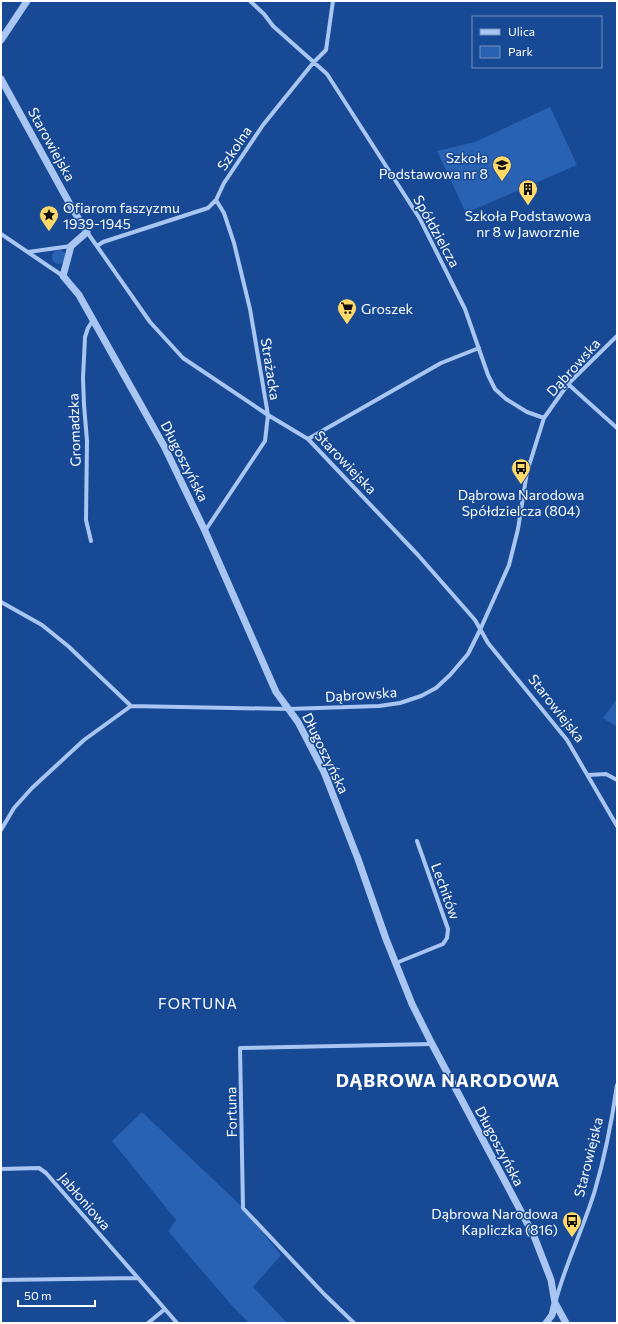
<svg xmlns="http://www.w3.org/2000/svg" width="618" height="1324" viewBox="0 0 618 1324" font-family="Commissioner,sans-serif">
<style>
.green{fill:#2a62b3}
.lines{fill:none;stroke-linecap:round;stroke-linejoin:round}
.minor{stroke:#a8c6f1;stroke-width:4}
.tertiary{stroke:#a8c6f1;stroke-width:7}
.labels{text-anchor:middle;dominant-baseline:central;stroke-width:3;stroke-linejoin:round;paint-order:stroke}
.street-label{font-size:14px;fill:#fff;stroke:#174995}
.poi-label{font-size:14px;fill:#fff;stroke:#174995;text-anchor:end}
.neighbourhood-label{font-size:15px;letter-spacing:1px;fill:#fff;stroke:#174995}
.district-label{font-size:18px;font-weight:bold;letter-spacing:1px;fill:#fff;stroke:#174995}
</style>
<rect width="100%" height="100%" fill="#174995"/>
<path class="green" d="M550,107l27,58 -111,48 -29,-62 38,-9z
M52 257a7 7 0 1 1 14 0a7 7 0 1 1-14 0Z
M617,699v28l-14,-9z
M142,1112l97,92 42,51 -28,32 34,36h-38l-16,-16 -65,-76 8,-11 -64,-79z"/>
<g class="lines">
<path class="minor" d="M250,1l14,13 9,12 54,48 93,145 45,90 23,66 7,14 11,10 21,13 17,6
M87,232l63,90 33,36 85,57 40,24 110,116 57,65 13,23 79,97 50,86
M1,234l62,42
M97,246l6,-4 105,-34 8,-8 8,-17 39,-58 50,-62 13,-13 7,-49
M28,252l43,-6
M568,384l49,44
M308,439l133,-76 38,-15
M205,531l60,-90 3,-26 -18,-106 -16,-66 -10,-30 -8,-13
M91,541l-5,-21 1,-79 -3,-36 -1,-27 2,-41 3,-9 5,-8
M1,602l41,23 26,21 63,60
M588,775l18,-1 11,6
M1,830l13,-22 18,-20 52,-48 47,-34 157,3 91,-3 21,-3 21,-7 15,-8 14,-13 18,-21 12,-24 29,-65 9,-36 9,-57 17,-54 24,-34 49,-48
M396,963l47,-19 4,-6 1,-9 -31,-88
M1,1169l38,-1 7,5 92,105
M1,1280l137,-2 39,45
M556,1300c10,-38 28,-73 39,-110 10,-34 17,-70 22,-105
M148,1323l17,-14
M354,1323l-29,-28 -82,-87 -3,-160 192,-4"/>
<path class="tertiary" d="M1,40l26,-39
M1,79l71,129 15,24 -16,14 -8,30 16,19 85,151 41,85 71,161 22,30 26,50 34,87 28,80 26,65 20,40 102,192 17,44 4,23 11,20
M546,1323l6,-8 3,-12"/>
</g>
<defs>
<g id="school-pin" transform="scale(1)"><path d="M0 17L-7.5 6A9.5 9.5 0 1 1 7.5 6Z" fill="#ffd968" stroke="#174995"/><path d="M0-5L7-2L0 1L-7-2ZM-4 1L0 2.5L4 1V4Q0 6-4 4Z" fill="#111"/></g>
<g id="building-pin" transform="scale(1)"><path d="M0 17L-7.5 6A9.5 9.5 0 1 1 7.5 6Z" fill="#ffd968" stroke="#174995"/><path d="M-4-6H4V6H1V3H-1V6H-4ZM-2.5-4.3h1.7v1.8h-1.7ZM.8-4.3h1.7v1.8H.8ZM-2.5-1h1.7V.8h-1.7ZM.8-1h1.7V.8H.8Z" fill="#111"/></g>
<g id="sight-pin" transform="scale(1)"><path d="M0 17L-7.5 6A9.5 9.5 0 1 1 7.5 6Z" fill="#ffd968" stroke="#174995"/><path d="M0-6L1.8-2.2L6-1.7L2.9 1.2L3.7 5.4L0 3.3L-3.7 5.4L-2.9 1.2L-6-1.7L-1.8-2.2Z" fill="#111"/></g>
<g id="supermarket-pin" transform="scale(1)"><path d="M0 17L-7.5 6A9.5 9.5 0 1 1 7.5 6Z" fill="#ffd968" stroke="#174995"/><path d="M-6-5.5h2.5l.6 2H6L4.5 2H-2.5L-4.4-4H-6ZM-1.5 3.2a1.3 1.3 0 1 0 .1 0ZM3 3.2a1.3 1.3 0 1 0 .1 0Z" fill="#111"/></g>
<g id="bus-pin" transform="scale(1)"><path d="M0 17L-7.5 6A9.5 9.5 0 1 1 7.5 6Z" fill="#ffd968" stroke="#174995"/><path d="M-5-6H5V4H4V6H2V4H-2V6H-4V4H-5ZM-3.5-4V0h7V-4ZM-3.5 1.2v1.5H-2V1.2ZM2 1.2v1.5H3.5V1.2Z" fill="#111"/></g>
</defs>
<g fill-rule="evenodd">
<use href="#school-pin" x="502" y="165"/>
<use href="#building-pin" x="528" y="189"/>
<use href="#sight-pin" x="49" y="215"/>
<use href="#supermarket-pin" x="347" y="308"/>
<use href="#bus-pin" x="521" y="468"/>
<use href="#bus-pin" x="572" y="1221"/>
</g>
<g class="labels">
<g class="street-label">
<text transform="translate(52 144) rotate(61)">Starowiejska</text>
<text transform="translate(234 148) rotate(-56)">Szkolna</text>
<text transform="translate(437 231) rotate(61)">Spółdzielcza</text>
<text transform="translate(573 367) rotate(-48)">Dąbrowska</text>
<text transform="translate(271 369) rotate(81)">Strażacka</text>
<text transform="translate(74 430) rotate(-92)">Gromadzka</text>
<text transform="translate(185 461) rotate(63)">Długoszyńska</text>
<text transform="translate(346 462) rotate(46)">Starowiejska</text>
<text transform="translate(361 694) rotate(-4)">Dąbrowska</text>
<text transform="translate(557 708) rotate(52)">Starowiejska</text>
<text transform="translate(326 753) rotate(64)">Długoszyńska</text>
<text transform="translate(446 891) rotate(70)">Lechitów</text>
<text transform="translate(231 1112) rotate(-91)">Fortuna</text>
<text transform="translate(500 1146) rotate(62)">Długoszyńska</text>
<text transform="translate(588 1157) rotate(-76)">Starowiejska</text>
<text transform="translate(85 1201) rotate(49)">Jabłoniowa</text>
</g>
<g class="poi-label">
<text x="488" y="157">Szkoła<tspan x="488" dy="16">Podstawowa nr 8</tspan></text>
<text x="63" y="207" text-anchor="start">Ofiarom faszyzmu<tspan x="63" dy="16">1939-1945</tspan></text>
<text x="528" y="215" text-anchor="middle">Szkoła Podstawowa<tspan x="528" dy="16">nr 8 w Jaworznie</tspan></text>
<text x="361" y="308" text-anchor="start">Groszek</text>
<text x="521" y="494" text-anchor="middle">Dąbrowa Narodowa<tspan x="521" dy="16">Spółdzielcza (804)</tspan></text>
<text x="558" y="1213">Dąbrowa Narodowa<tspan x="558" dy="16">Kapliczka (816)</tspan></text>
</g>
<g class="neighbourhood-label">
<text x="198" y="1003">FORTUNA</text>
</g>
<g class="district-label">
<text x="448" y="1080">DĄBROWA NARODOWA</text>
</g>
</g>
<rect width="618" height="1324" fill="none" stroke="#ffffff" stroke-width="4"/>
<rect x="472" y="16" width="130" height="52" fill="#174995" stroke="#7492bf"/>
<rect x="480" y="29" width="20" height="6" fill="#a8c6f1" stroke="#7492bf"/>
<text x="508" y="36" font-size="12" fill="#ffffff">Ulica</text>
<rect x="480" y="46" width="20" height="12" fill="#2a62b3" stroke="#7492bf"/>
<text x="508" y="56" font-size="12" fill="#ffffff">Park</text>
<path d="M18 1300v6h77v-6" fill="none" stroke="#ffffff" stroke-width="2"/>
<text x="24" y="1300" font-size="12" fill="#ffffff" stroke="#174995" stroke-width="3" paint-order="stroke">50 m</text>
</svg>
